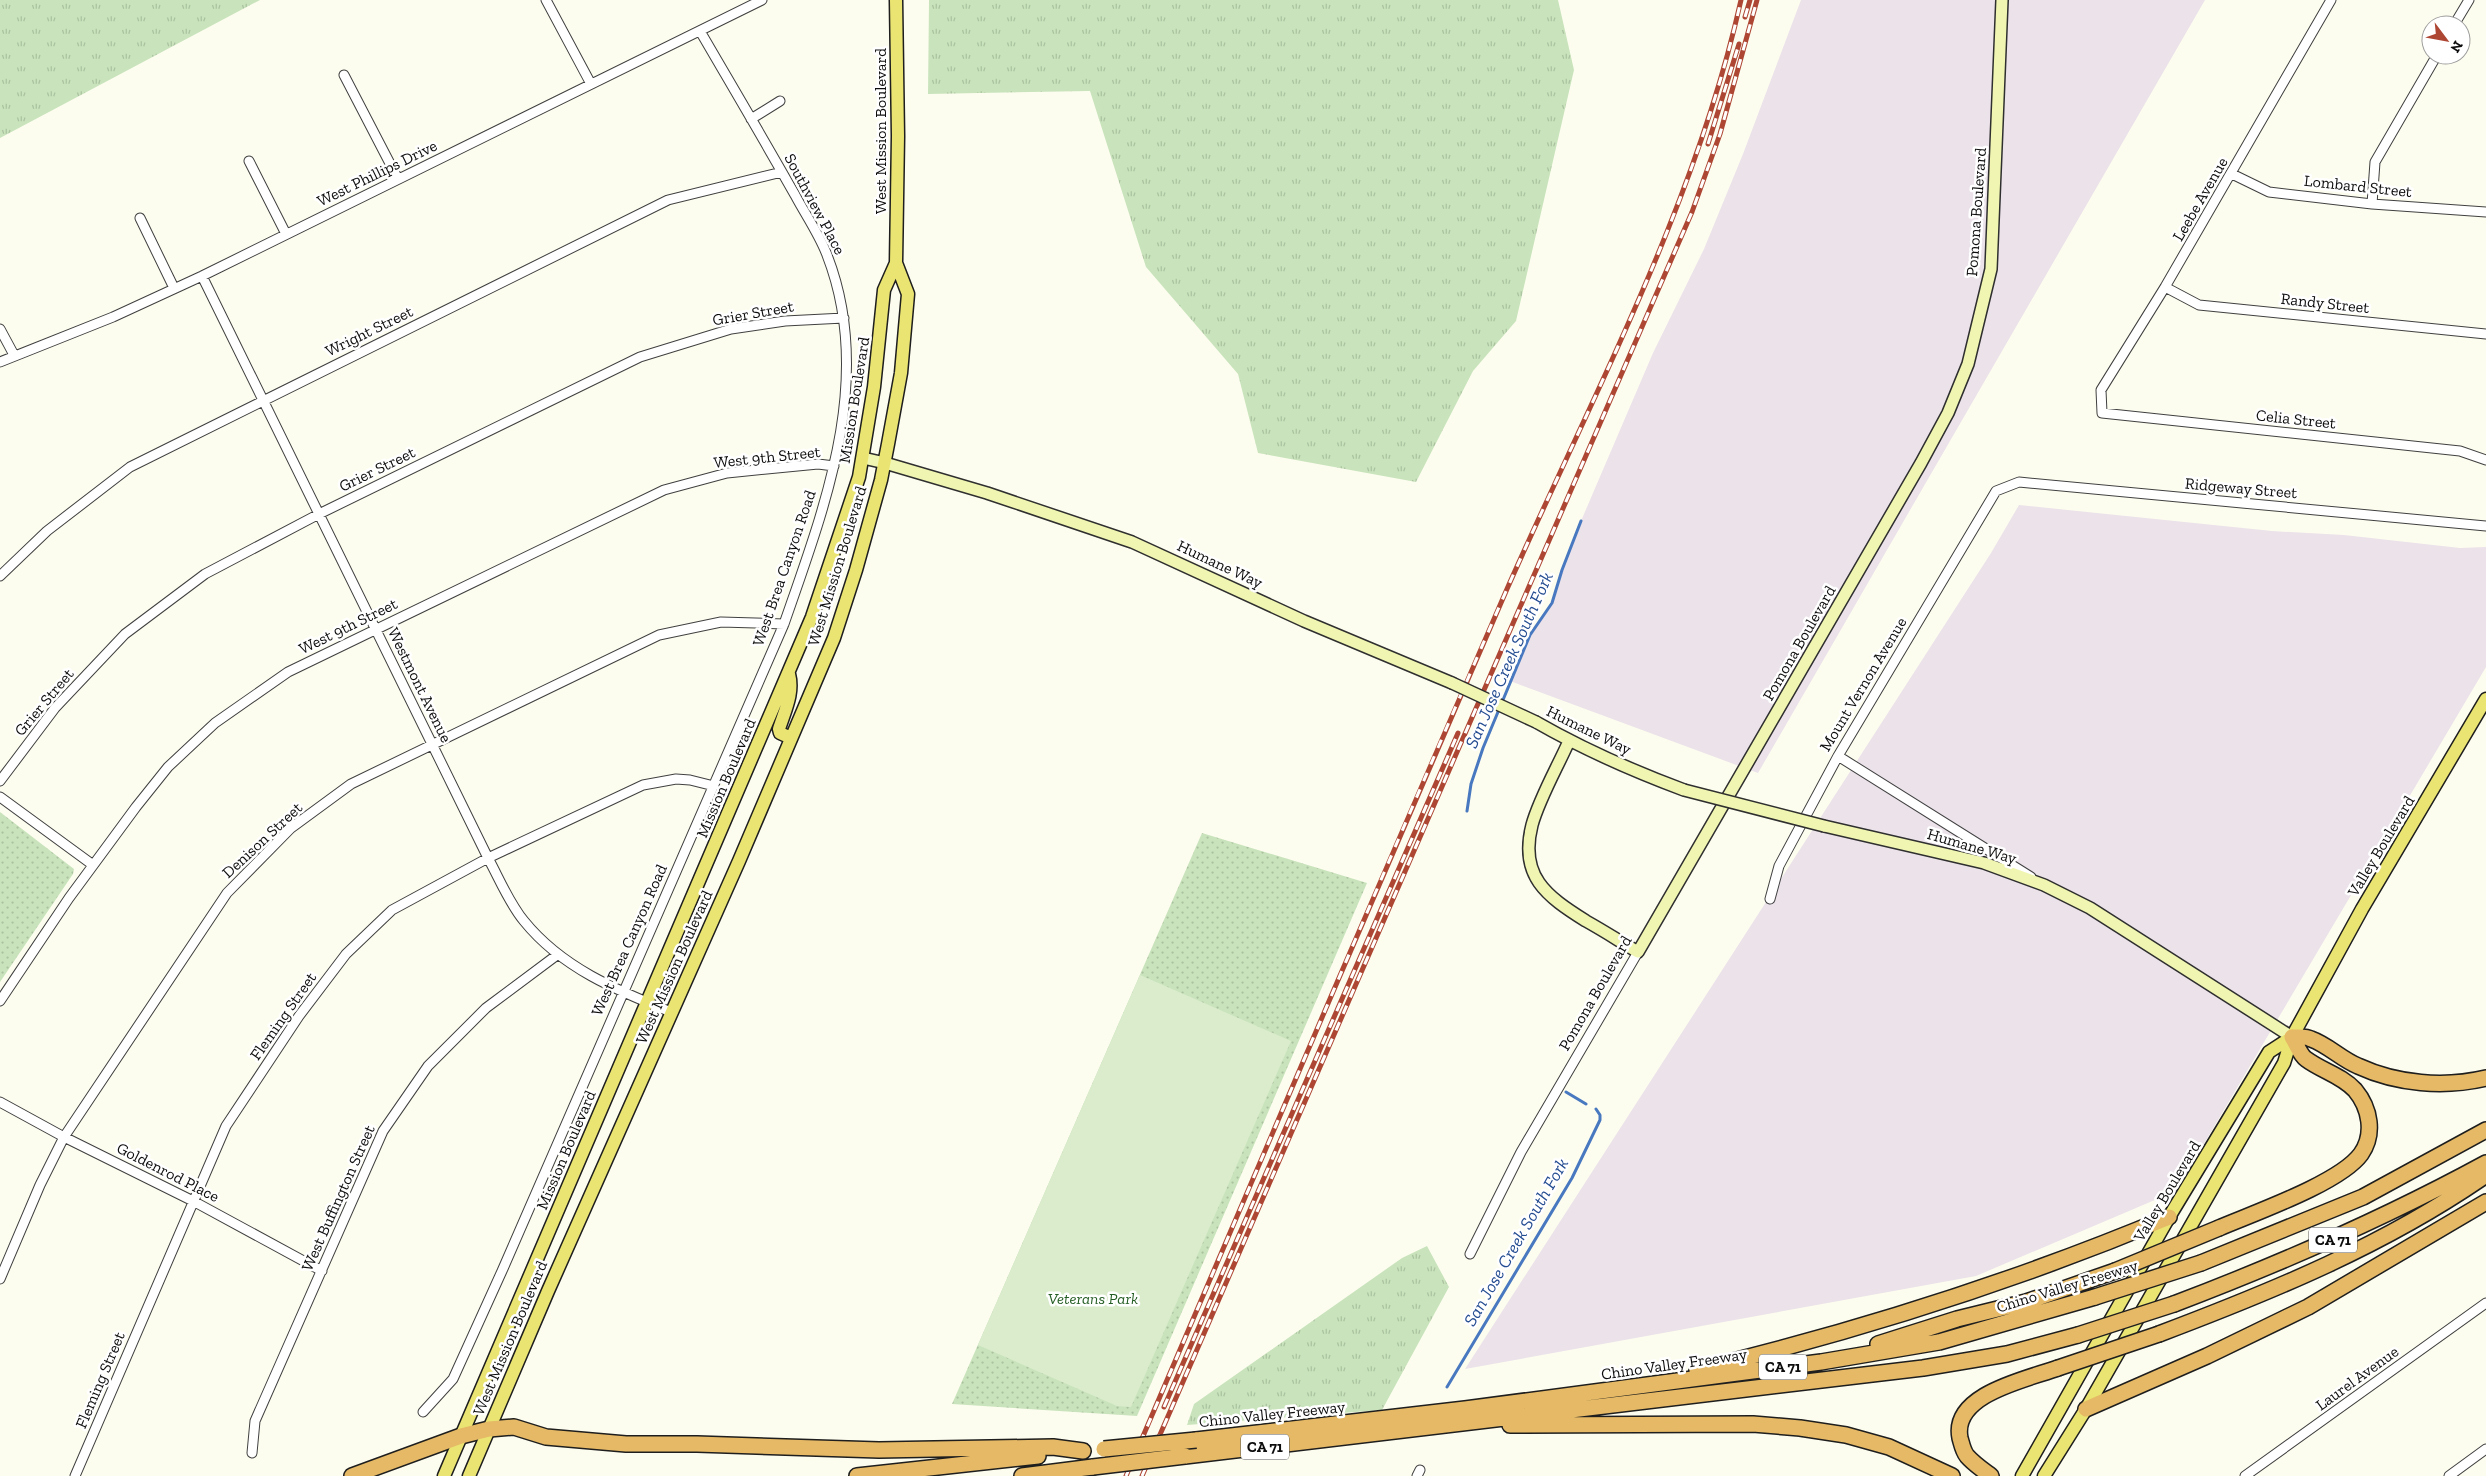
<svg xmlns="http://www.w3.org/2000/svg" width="2486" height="1476" viewBox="0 0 2486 1476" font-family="'Zilla Slab',serif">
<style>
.industrial{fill:#ebe2ea}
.grass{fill:url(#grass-tufts)}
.park{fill:url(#park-dots)}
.pitch{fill:#dbeccd}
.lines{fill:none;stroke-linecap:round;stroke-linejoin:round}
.stream{stroke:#4878bf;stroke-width:3}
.street-casing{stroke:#404040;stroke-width:11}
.secondary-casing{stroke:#2f2f2f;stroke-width:14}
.primary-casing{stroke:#1e1e1e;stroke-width:15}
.highway-casing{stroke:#1e1e1e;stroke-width:18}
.street{stroke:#fff;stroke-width:9}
.secondary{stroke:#f0f6b1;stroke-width:11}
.primary{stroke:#eae472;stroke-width:12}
.highway{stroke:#e5b965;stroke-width:15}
.rail-casing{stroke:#ae4634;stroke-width:5}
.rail{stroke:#fff;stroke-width:3;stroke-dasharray:9;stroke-linecap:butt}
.secondary-bridge-casing{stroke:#2f2f2f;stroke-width:14;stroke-linecap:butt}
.highway-bridge-casing{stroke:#1e1e1e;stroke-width:18;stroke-linecap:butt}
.secondary-bridge{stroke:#f0f6b1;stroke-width:11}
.highway-bridge{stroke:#e5b965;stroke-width:15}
.labels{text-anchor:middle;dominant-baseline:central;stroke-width:5;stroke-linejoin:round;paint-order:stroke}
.shield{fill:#fff;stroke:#565656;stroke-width:1}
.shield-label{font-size:15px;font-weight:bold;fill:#0d0d0d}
.street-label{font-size:16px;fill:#0d0d0d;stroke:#fff}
.park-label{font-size:16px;font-style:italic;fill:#255e24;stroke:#fff}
.water-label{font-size:18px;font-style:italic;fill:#244c91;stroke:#fff}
</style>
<defs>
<pattern id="grass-tufts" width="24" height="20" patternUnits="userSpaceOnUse" patternTransform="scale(1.25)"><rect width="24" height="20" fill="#c9e4bc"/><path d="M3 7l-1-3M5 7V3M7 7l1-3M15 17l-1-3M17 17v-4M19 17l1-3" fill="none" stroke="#abc2a0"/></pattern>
<pattern id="park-dots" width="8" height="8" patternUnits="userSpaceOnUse" patternTransform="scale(1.25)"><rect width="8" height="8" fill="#c9e4bc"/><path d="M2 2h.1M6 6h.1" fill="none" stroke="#abc2a0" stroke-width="1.8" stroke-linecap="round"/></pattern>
</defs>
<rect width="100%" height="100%" fill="#fdfdef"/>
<path class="industrial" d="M1801,0h404l-447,773 -248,-92 20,-46 22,-32 10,-33 19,-49 72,-168 51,-104 39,-95z
M2019,505l253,26 72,4 116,13 26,-1v120l-310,524 -200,85 -511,93 526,-816z"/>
<path class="grass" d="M0,0h260l-260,138z
M929,0h629l16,70 -58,251 -43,50 -57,111 -158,-29 -20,-79 -92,-107 -56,-176 -162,3z
M1427,1246l22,41 -67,123 -195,15 7,-21 208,-146z"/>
<path class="park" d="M0,812l74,57 -1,5 -73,108z
M1202,833l165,50 -230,533 -185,-12z"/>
<path class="pitch" d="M1140,975l151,66 -160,366 -14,-1 -139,-61z"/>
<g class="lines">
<path class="stream" d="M1467,811l4,-27 12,-36 47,-113 22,-32 10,-33 19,-49
M1566,1092l20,12
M1447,1387l125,-209 28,-58v-5l-4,-6"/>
<g class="street-casing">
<path id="street" d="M546,0l45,84
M2331,0l-166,287 -64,103 1,23 358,38 26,9
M2454,25l15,-25
M344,75l54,104
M751,119l29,-18
M249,161l37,73
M2232,174l37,18 103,12 114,8
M2372,204l3,-42 62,-107
M140,218l34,70
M202,276l286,582c11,20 21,45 36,63 38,47 92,69 147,91
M2165,287l34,18 287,29
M0,329l14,26
M0,362l113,-45 89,-41 560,-276
M0,576l47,-45 83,-64 538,-267 114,-28
M1838,756l193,121
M0,781l55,-73 70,-74 80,-60 114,-60 321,-157 91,-28 54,-8 59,-3
M0,797l93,68
M1770,899l9,-33 59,-110 158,-265 23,-9 467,44
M0,1001l69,-103 67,-91 32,-40 47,-44 73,-51 376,-182 63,-17 91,-9 16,2
M0,1102l64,35 129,64 129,70
M1470,1254l51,-102 117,-200
M0,1279l40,-94 24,-48 163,-244 64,-65 60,-44 308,-149 62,-13 63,2
M423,1412l30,-33 49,-108 282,-647c41,-118 91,-246 43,-369 -8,-21 -22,-41 -32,-60 -31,-55 -63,-109 -95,-164
M252,1453l3,-32 128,-290 45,-65 58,-58 71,-53
M75,1476l151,-350 73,-110 47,-62 46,-44 96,-52 155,-73 33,-6 14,1 24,6
M1417,1476l3,-6
M2245,1476l241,-173
M2449,1476l37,-27"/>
</g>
<g class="secondary-casing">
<path id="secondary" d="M863,458l22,5 102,30 145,49 172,79 148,62
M1536,722c47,27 97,49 148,68
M1569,741c-11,25 -30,58 -37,84 -13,51 14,71 54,96 18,10 35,21 52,31l283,-489 27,-50 20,-49 23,-95 11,-269
M1824,826l160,37 60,22 46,23 202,129"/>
</g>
<g class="primary-casing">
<path id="primary" d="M789,674c5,19 -4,36 -10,55l1,4 11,5
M444,1476l368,-859 47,-140 15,-90 10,-97 12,-27
M469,1476l79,-185 191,-430 95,-223 22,-68 25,-90 7,-36 13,-71 7,-79 -12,-31 2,-127 -2,-136
M2022,1476l147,-259 100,-165 23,-15
M2044,1476l42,-67 198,-346 8,-26 70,-128 124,-210"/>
</g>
<g class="highway-casing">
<path id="highway" d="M2292,1037c6,0 14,-1 19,2 17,6 30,20 47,27 39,18 86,22 128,12
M2219,1228c35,-15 121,-45 142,-74 14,-20 9,-46 -6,-64 -14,-15 -33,-19 -49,-31 -6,-4 -10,-16 -14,-22
M2201,1263l162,-66 123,-67
M2174,1304c108,-41 211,-86 312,-141
M2159,1334c114,-43 226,-89 327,-159
M1878,1344l79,-25 69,-17 89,-31
M1697,1370c161,-39 319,-89 472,-153
M2086,1409l121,-53 101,-49 178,-105
M1510,1425l243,-1 47,4 46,7 43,12 63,29
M1196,1440l269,-31 356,-47 118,-20 156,-45
M1185,1456l738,-88 84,-14 71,-19
M352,1476l109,-40 28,-7 25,-2 32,10 80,7h71l182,6 174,-3 30,4
M857,1476l181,-20
M1022,1476l71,-9
M1991,1476c-8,-6 -17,-12 -24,-20 -4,-5 -5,-11 -7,-18 -9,-44 68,-59 98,-70"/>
</g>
<use href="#street" class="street"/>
<use href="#secondary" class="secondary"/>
<use href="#primary" class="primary"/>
<use href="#highway" class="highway"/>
<g class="rail-casing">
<path id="rail" d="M1745,17l5,-17
M1708,144l31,-100
M1164,1407l294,-674
M1126,1476c127,-296 252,-592 381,-887 85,-193 188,-382 234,-589
M1142,1476l550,-1264 28,-78 37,-134"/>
</g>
<use href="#rail" class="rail"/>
<g class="secondary-bridge-casing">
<path id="secondary-bridge" d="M1452,683l84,39
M1684,790l140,36"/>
</g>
<g class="highway-bridge-casing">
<path id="highway-bridge" d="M2115,1271l104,-43
M2095,1297l106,-34
M2078,1335l96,-31
M2058,1368l101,-34
M1104,1449l92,-9
M1093,1467l92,-11"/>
</g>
<use href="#secondary-bridge" class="secondary-bridge"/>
<use href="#highway-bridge" class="highway-bridge"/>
</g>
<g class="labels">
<g class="shield">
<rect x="2309" y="1227.5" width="48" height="25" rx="4"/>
<rect x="1759" y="1354.5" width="48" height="25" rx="4"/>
<rect x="1241" y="1434.5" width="48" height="25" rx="4"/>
</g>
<g class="shield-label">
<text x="2333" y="1240">CA 71</text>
<text x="1783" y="1367">CA 71</text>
<text x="1265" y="1447">CA 71</text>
</g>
<g class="street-label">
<text transform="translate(880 131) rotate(-90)">West Mission Boulevard</text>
<text transform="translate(377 173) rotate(-26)">West Phillips Drive</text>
<text transform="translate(2358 186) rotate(6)">Lombard Street</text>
<text transform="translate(2200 199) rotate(-60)">Leebe Avenue</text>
<text transform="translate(815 204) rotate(62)">Southview Place</text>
<text transform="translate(1976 212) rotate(-86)">Pomona Boulevard</text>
<text transform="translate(2325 303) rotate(6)">Randy Street</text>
<text transform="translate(753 313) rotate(-10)">Grier Street</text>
<text transform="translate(369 331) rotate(-26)">Wright Street</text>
<text transform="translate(854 400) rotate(-81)">Mission Boulevard</text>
<text transform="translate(2296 419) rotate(6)">Celia Street</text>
<text transform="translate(767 457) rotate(-6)">West 9th Street</text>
<text transform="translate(377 469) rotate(-26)">Grier Street</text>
<text transform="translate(2241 488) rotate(5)">Ridgeway Street</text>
<text transform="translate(1220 564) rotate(25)">Humane Way</text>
<text transform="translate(837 566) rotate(-73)">West Mission Boulevard</text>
<text transform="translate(784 568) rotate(-71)">West Brea Canyon Road</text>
<text transform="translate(348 626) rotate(-26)">West 9th Street</text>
<text transform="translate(1799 643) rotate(-60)">Pomona Boulevard</text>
<text transform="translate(1863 684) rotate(-59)">Mount Vernon Avenue</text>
<text transform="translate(420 685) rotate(64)">Westmont Avenue</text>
<text transform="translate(44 702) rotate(-50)">Grier Street</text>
<text transform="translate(1589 730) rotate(26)">Humane Way</text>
<text transform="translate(726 778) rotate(-67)">Mission Boulevard</text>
<text transform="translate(262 840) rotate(-43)">Denison Street</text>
<text transform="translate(1972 846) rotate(16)">Humane Way</text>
<text transform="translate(2381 846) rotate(-59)">Valley Boulevard</text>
<text transform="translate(629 940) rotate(-66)">West Brea Canyon Road</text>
<text transform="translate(674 967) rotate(-66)">West Mission Boulevard</text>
<text transform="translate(1595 993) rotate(-60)">Pomona Boulevard</text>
<text transform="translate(283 1016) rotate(-55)">Fleming Street</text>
<text transform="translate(566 1150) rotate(-67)">Mission Boulevard</text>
<text transform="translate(168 1172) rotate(27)">Goldenrod Place</text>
<text transform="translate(2167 1191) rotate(-59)">Valley Boulevard</text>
<text transform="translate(338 1198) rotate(-66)">West Buffington Street</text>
<text transform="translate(2067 1286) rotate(-17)">Chino Valley Freeway</text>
<text transform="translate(510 1338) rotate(-67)">West Mission Boulevard</text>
<text transform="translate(1674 1364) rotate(-8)">Chino Valley Freeway</text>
<text transform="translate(2357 1378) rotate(-36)">Laurel Avenue</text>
<text transform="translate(100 1380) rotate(-67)">Fleming Street</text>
<text transform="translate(1272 1414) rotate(-6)">Chino Valley Freeway</text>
</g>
<g class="park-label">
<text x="1093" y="1298">Veterans Park</text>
</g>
<g class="water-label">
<text transform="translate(1509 660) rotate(-66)">San Jose Creek South Fork</text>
<text transform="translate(1516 1242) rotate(-60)">San Jose Creek South Fork</text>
</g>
</g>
<g transform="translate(2446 40) rotate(122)"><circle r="24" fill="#ffffff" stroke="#9e9e9e"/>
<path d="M0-4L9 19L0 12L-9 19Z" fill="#ae4634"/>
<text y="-8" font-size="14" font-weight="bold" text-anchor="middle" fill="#0d0d0d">N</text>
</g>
</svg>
